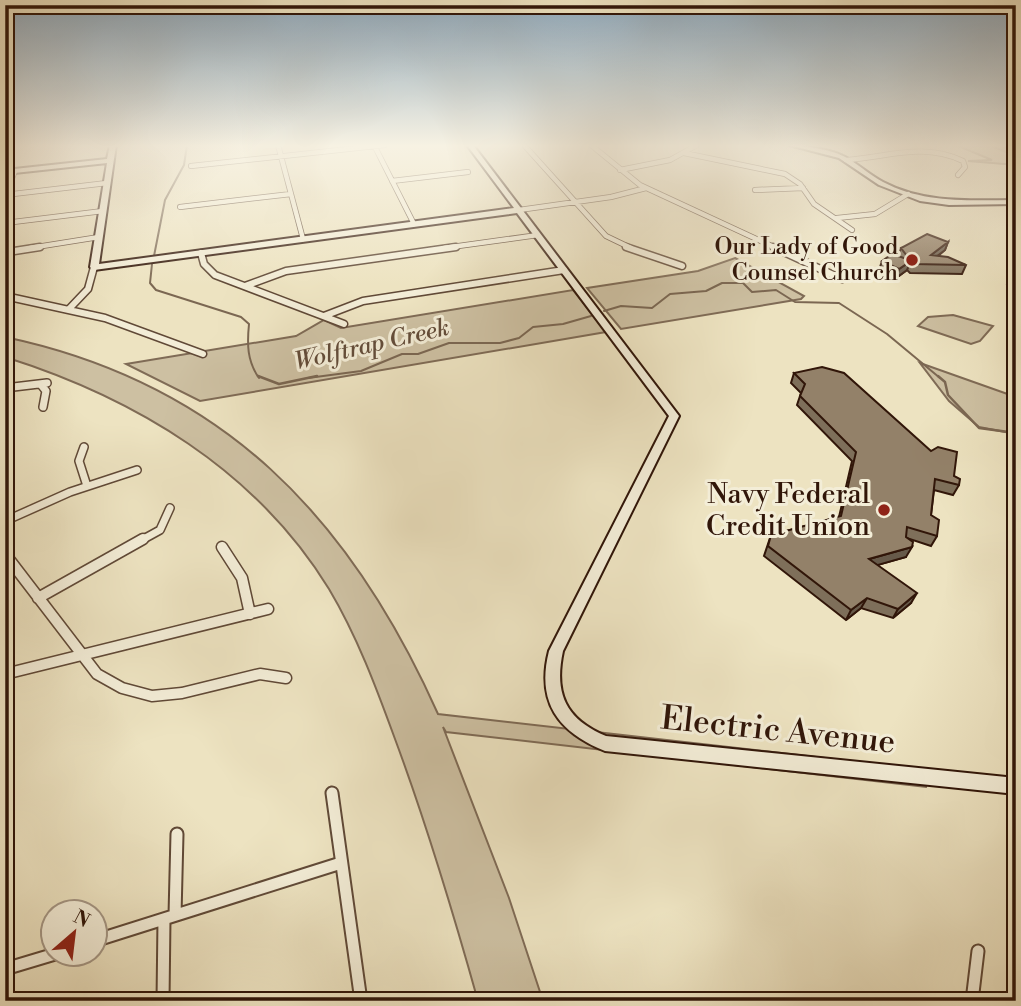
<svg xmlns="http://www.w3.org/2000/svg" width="1021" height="1006" viewBox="0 0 1021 1006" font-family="'Libre Bodoni',serif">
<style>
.green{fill:#cdc0a2;stroke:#7f6b56;stroke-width:2}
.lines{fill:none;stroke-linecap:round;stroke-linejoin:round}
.stream-far1{stroke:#7b6752;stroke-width:2}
.stream{stroke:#7b6752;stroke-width:2.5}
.street-far4-casing{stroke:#604937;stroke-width:6}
.street-far3-casing{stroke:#604937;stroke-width:9}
.street-far2-casing{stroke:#604937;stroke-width:10}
.street-far1-casing{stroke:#604937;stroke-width:13}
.street-casing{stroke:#604937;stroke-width:15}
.secondary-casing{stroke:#311609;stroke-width:4}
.street-far4{stroke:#f3edd7;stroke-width:4.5}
.street-far3{stroke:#f3edd7;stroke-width:6}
.street-far2{stroke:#f3edd7;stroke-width:7}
.street-far1{stroke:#f3edd7;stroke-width:10}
.street{stroke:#f3edd7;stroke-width:11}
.secondary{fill:#f3edd7;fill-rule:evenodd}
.wall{fill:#7e6f5a;stroke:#311609;stroke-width:2}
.shaded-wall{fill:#675a4a;stroke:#311609;stroke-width:2}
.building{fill:#938169;stroke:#311609;stroke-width:2}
.poi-dot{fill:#8f2418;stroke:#f3edd7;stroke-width:2.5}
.labels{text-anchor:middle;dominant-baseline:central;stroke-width:6;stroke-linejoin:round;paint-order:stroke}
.far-poi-label{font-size:23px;fill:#311609;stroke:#f3edd7;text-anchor:end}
.far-water-label{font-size:24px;font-style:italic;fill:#634c39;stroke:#f3edd7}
.poi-label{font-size:28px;fill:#311609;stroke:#f3edd7;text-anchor:end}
.near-street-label{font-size:33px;fill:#311609;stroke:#f3edd7}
</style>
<rect width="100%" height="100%" fill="#ede3c1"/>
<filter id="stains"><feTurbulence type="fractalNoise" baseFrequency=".00286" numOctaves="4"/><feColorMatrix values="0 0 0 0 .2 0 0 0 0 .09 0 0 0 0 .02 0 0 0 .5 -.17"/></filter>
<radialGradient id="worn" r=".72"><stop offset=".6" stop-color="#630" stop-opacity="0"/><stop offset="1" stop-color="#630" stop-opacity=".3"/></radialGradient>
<path class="green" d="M956,145h39l21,6v14l-48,-4 24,-1z
M735,258l69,38 -3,3 -180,30 -34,-41 111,-17z
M573,290l33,42 -406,69 -74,-37 170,-28 28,-16 17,8z
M953,315l40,11 -13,15 -9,3 -53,-18 10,-9z
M5,337c218,46 345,180 433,377l492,56 -4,17 -480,-55 -3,-5 66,171 34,103h-65c-25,-89 -51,-176 -83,-262 -19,-52 -38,-103 -66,-150 -73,-119 -194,-191 -324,-232z
M920,363l96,34v37l-37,-7 -30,-26z"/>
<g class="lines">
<path class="stream-far1" d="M989,145l27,11
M154,256l11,-56 19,-35 3,-20
M152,264l-2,19 6,7 85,27 8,7c-2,20 -2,37 10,54
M604,311l17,-5 31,2 18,-14 36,-3 16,-8h21l9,9 24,-2 19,12 44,1 48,31 53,44
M308,378l53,-7 41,-17h16l31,-11h51l19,-5 14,-11 30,-3 28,-8"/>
<path class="stream" d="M258,376l21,8 38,-8
M938,376l7,6 3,13 31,33 37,5"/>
<g class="street-far4-casing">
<path id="street-far4" d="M278,145l25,94
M374,145l40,79
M524,145l82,91 25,12
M591,145l49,40 136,63
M684,153l101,21 15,10 14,20 38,26
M846,160c43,-3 77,-18 117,1l2,6 -7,8
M191,166l194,-21
M620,170l50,-10 27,-15
M15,171l-8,20 6,3 94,-11
M392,181l76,-9
M755,190l48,-2
M180,207l111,-13
M519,210l92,-13 35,-9
M837,218l38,-4 33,-20
M5,223l98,-12
M30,248l69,-11
M444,248l94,-13"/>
</g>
<g class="street-far3-casing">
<path id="street-far3" d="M626,247l56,19
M773,247l69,32
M8,252l32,-5
M201,253l3,11 11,11 129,49
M245,286l41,-15 170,-24
M5,296l100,22 98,36
M69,309l19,-20 6,-22
M324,316l39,-15 201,-31"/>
</g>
<g class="street-far2-casing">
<path id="street-far2" d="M42,386l4,5 -3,16
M5,388l42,-5
M84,447l-5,14 8,25
M5,521l65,-29 67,-22
M140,541l20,-11 10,-22"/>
</g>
<g class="street-far1-casing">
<path id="street-far1" d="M222,547l20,31 8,36
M5,554l92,120 25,14 30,8 30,-3 78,-19 26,4
M38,598l105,-59
M5,674l263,-65"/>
</g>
<g class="street-casing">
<path id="street" d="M332,793l29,208
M175,915l2,-81
M94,941l247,-78
M5,969l50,-15
M163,1001l1,-82
M972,1001l6,-50"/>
</g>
<g class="secondary-casing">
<path id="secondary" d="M110,145h6l-17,119 415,-56 -47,-63h6l206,271 -116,235c-9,42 2,68 43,85l410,42v16l-411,-43c-47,-19 -69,-49 -56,-100l120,-235 -152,-203 -423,57 -4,-3 17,-104 -102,11v-4l102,-11z
M789,145c15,0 45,5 58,13 12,7 23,17 36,24 42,22 87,18 133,18v4l-67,1 -29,-4 -41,-16 -40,-27z"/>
</g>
<use href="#street-far4" class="street-far4"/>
<use href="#street-far3" class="street-far3"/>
<use href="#street-far2" class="street-far2"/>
<use href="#street-far1" class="street-far1"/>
<use href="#street" class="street"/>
<use href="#secondary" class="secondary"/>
</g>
<path class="wall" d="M1016,230v56l-9,-2 6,-48z
M948,242l-3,8 -7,6 28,9 -4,9 -52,-1 -3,-3 -11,8 -17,-8 3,-9 16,-5 3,-8z
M794,373l160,103 5,9 -6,10 -19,-5 -3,25 6,21 -6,10 -24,-8 -1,19 -29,8 34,38 -18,15 -32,-10 -15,12 -82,-64 7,-21 68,-18 13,-56 -55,-56 4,-12 -10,-10z"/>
<path class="shaded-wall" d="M948,242l-3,8 -18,14 4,-9z
M911,261l-4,9 -11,8 3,-9z
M912,547l-6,10 -42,12 5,-10z
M917,593l-6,10 -18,15 5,-9z
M867,598l-6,10 -15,12 5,-10z"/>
<path class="building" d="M1016,231v47l-6,-1z
M927,234l21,8 -17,13 17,2 18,8 -53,-1 -2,-3 -12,8 -17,-8 10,-7 18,6 -9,-12z
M822,367l22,6 87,78 7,-4 19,5 -3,24 6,3 -1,6 -24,-6 -4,36 8,5 -2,16 -30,-9 -1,10 7,5 -1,5 -43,12 48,34 -19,16 -31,-11 -16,12 -83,-64 3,-11 70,-19 15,-64 -56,-56 5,-12 -11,-11z"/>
<linearGradient id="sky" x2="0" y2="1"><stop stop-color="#90abbf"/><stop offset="0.51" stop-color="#f7f2e3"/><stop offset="1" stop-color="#f7f2e3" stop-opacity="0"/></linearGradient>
<rect width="1021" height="286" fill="url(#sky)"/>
<g class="poi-dot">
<circle cx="912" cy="260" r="7"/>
<circle cx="884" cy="510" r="7"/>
</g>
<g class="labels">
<g class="far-poi-label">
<text x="898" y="247">Our Lady of Good<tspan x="898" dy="26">Counsel Church</tspan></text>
</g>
<g class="far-water-label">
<text transform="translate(372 345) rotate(-13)">Wolftrap Creek</text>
</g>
<g class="poi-label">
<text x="870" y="494">Navy Federal<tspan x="870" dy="32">Credit Union</tspan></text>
</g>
<g class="near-street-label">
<text transform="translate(778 731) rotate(6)">Electric Avenue</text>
</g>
</g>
<rect width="1021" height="1006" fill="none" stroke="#ede3c1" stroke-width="28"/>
<rect x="7" y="7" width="1007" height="992" fill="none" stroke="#311609" stroke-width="3.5"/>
<rect x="14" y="14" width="993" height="978" fill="none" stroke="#311609" stroke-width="2"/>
<g transform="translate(74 933) rotate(28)"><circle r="33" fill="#f3edd7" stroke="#a59785" stroke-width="2"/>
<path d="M0-5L12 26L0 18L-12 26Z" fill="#8f2418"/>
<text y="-10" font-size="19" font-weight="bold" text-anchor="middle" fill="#311609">N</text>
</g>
<rect width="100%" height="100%" filter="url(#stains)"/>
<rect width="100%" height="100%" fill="url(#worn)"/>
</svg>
